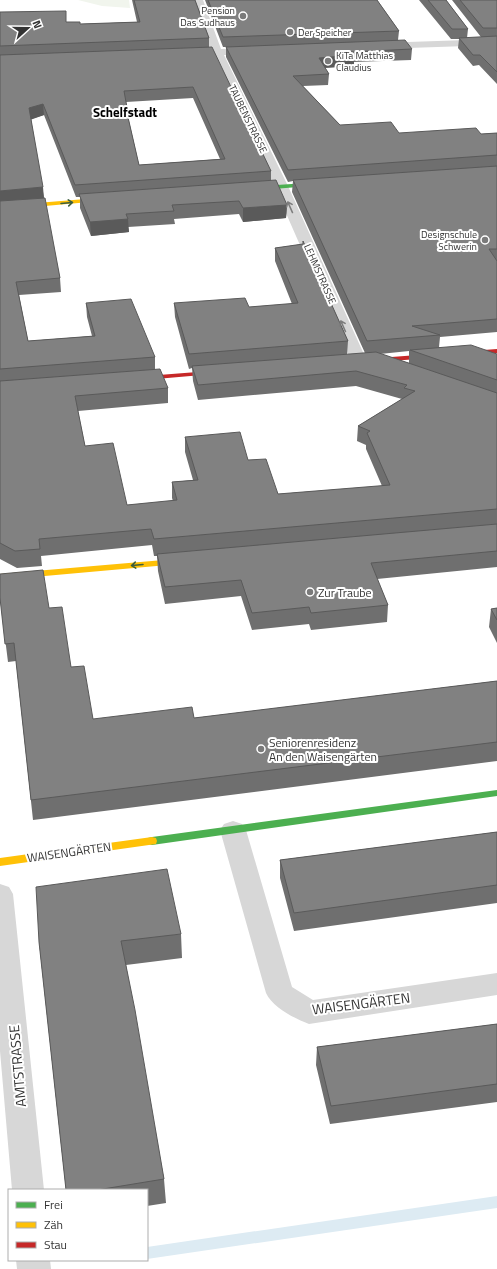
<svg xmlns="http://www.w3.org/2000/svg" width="497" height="1269" viewBox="0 0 497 1269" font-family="'Titillium Web',sans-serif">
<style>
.green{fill:#f1f5ed}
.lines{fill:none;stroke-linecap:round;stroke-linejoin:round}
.stream{fill:#ddebf3;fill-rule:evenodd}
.street{fill:#d7d7d7;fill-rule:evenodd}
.fast{fill:#4caf50;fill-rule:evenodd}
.slow{fill:#ffc107;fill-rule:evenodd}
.jam{fill:#c62828;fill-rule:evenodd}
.wall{fill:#6f6f6f;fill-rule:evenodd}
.shaded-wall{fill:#5a5a5a}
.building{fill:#818181;stroke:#5a5a5a;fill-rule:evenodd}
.oneway{stroke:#3c5e3d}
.oneway2{stroke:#7d7d7d}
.poi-dot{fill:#7a7a7a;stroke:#fff;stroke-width:1.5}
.labels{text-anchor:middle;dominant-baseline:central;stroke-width:4;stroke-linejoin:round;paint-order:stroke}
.far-poi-label{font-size:10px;fill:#333;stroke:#fff;text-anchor:end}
.far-street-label{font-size:10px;fill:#333;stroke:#fff}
.poi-label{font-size:12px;fill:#333;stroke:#fff;text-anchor:start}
.street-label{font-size:12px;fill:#333;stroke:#fff}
.far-district-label{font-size:13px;font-weight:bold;fill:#000;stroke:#fff}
.near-street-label{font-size:14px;fill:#333;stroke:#fff}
</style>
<rect width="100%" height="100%" fill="#fff"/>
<path class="green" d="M78,0h51l1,8 -28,-2z"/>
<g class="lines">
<path class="stream" d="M497,1196v12l-350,51v-12z"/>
<path class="street" d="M193,0h10l18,49 35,-1 6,3 -6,3 -32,1 64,131 79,175 -2,4 -6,1 -6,-1 -2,-4 -77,-175 -61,-130h-29l-6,-3 6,-3 26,-1z
M497,39v6l-119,4 -6,-3 6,-3z
M233,821l9,3 4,6 46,157 21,13 184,-27v22l-188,29c-15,-6 -36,-16 -43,-31l-46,-163 4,-6z
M0,884l9,3 4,7 31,296h-32l-12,-139z
M16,1260h34l1,9h-34z"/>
<path class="fast" d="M322,182l3,2 -1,1 -76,6 -3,-2 3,-2z
M497,790v6l-345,49 -4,-1 -1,-3 1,-3 4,-1z"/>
<path class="slow" d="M110,197l2,1v2l-112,10v-4z
M187,558l3,1 1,2 -1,2 -190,17v-6z
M152,837l4,1 1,3 -1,3 -156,22v-8z"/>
<path class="jam" d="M497,349v4l-132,10 -3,-2 3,-2z
M223,370l2,1v2l-92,8 -4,-2 4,-2z"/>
</g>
<path class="wall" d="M132,0h63l14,38v9l62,124v10l16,24 -1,13 -43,4 -4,-8 -65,5 1,5 -47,3 1,5 -38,4 -11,-28v-11h-4l-32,-82 -13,4 13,79 16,80 1,14 -42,3 9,46 64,-5 -5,-19 -1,-14 69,54v12l13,19v15l-90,8 7,35 42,59 46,-4 -1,-3v-16l21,-2 -8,-28v-15l63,23 30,34 104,-8 -16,-37v-4l-9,-4 1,-15 44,-27 -46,-13 -158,14 -5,-19 -1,-13 -3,1 -14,-52 -1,-14 75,4 43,-3 -17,-43v-13l28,-4v-3l45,100 -1,14 18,-2 -73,-161 1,-11 -5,1 -62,-125v-10h-3l-18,-47h172l22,31 -1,9 14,9 -1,11 -57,2v4l-29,2 4,6 -1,11 -25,1 37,39 59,8 82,1 16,-1v199l-57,5 -1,10 58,7v213l-120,12 11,26 -1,17 -76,8 -2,-6 -57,6 -11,-34 -76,8 -7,-33 -1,-15h-3l-2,-11 -111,11 1,10 -25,2 -17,-9v-547l80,12 57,-2zM193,98l27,61 -81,6 -10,-44 -1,-8 -2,-11zM409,351v12l-29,-9z
M419,0h27l22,29 -1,9 14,-1 -29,-37h45v84l-18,-19 -6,1 -15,-18 1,-9h-8z
M0,598l49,10 22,59 22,52 101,-1 303,-37v80l-464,59 -17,-159 -8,1z
M497,608v35l-8,-16 2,-18z
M497,832v71l-203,28 -14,-53v-18z
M181,934l1,24 -56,7 38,214 2,24 -19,3v-16h-81l-27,-248z
M497,1024v78l-167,22 -14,-59 1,-18z"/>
<path class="shaded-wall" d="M354,55v11l-35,2v-10z
M43,104l1,11 -14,5 -1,-12z
M43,187l1,12 -44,5v-13z
M287,205l-1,13 -43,4v-14z
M128,219l1,13 -38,4 -1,-14z"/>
<path class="building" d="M134,0h61l14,38 -209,8v-34l66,-1v11h14v2l60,-2z
M208,0h169l22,31 -176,6z
M428,0h18l22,29h-16z
M460,0h37v28h-14z
M497,36v36l-17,-17h-7l-14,-17z
M405,40l7,9 -61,3 3,3 -35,3 10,16 -36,2 47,49 51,-3 8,11 77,-5 5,6 16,-1v22l-209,15 -62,-123z
M212,47l59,124 -196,14 -32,-81 -14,4 14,79 -43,4v-136zM193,87l32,72 -86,6 -12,-52h1l-4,-22z
M497,166v83h-8l8,12v58l-85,7 28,9 -73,6 -74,-161z
M276,180l11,25 -44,3 -4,-7 -67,4 2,6 -48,3 2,5 -38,3 -11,-28z
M45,198l15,80 -44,4 12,59 67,-5 -9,-33 45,-4 24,58 -155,12v-168z
M303,241l45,100 -159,13 -15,-51 71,-5 4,9 49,-4 -23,-55 28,-4z
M471,345l26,9v26l-87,-30z
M376,352l121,41v116l-343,30 -3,-10 -112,10 1,10 -25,2 -15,-8v-162l160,-12 8,19 -93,8 10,50 28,-3 14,62 50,-5 -5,-18 26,-2 -13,-43 55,-5 8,28 18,-1 12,35 112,-9 -23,-52 3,-2 -12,-5 57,-35 -11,-3 3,-3 -51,-14 -158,14 -6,-19z
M497,524v27l-126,12 17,42 -77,8 -2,-6 -57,6 -11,-33 -76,7 -8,-33z
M43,570l6,38 13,-1 9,60 13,-1 9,53 99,-12 2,11 303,-37v61l-466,58 -17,-157 -9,1 -5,-46v-24z
M497,608v12l-6,-11z
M497,832v53l-203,28 -14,-53z
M167,869l14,65 -60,7 14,69 29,169 -67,11h-31l-27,-248 -3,-55z
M497,1024v60l-166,22 -14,-59z"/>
<defs><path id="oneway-shaft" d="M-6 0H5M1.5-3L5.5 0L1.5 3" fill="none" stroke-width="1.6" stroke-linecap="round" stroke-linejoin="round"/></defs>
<g class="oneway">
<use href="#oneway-shaft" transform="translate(67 203) rotate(-5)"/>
<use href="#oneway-shaft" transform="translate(137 565) rotate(175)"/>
</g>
<g class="oneway2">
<use href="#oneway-shaft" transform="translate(290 207) rotate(-114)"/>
<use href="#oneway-shaft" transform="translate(343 326) rotate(-114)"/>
</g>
<g class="poi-dot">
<circle cx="243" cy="16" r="4"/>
<circle cx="290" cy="32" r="4"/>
<circle cx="328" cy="61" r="4"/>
<circle cx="485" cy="240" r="4"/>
<circle cx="310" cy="592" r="4"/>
<circle cx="261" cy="749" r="4"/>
</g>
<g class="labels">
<g class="far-poi-label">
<text x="235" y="10">Pension<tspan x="235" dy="12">Das Sudhaus</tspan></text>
<text x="298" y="32" text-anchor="start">Der Speicher</text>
<text x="336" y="55" text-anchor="start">KiTa Matthias<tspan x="336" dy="12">Claudius</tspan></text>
<text x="477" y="234">Designschule<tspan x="477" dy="12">Schwerin</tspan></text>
</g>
<g class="far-street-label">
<text transform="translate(248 119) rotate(64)">TAUBENSTRASSE</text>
<text transform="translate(320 274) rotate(66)">LEHMSTRASSE</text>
</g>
<g class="poi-label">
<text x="318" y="592">Zur Traube</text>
<text x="269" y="742">Seniorenresidenz<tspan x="269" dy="14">An den Waisengärten</tspan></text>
</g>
<g class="street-label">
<text transform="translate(69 852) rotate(-8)">WAISENGÄRTEN</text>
</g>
<g class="far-district-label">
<text x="125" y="112">Schelfstadt</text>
</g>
<g class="near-street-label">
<text transform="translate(361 1003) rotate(-7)">WAISENGÄRTEN</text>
<text transform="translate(17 1066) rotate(-95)">AMTSTRASSE</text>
</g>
</g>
<rect x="8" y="1189" width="140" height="72" fill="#ffffff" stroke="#adadad"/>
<rect x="16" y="1202" width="20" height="6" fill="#4caf50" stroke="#adadad"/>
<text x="44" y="1209" font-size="12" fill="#333333">Frei</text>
<rect x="16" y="1222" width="20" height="6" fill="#ffc107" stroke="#adadad"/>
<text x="44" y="1229" font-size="12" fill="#333333">Zäh</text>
<rect x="16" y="1242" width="20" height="6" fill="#c62828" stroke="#adadad"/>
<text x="44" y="1249" font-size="12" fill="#333333">Stau</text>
<g transform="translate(28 28) rotate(69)" stroke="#ffffff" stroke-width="3" paint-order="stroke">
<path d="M0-3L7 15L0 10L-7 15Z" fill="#333333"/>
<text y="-6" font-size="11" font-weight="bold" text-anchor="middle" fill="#333333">N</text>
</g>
</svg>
